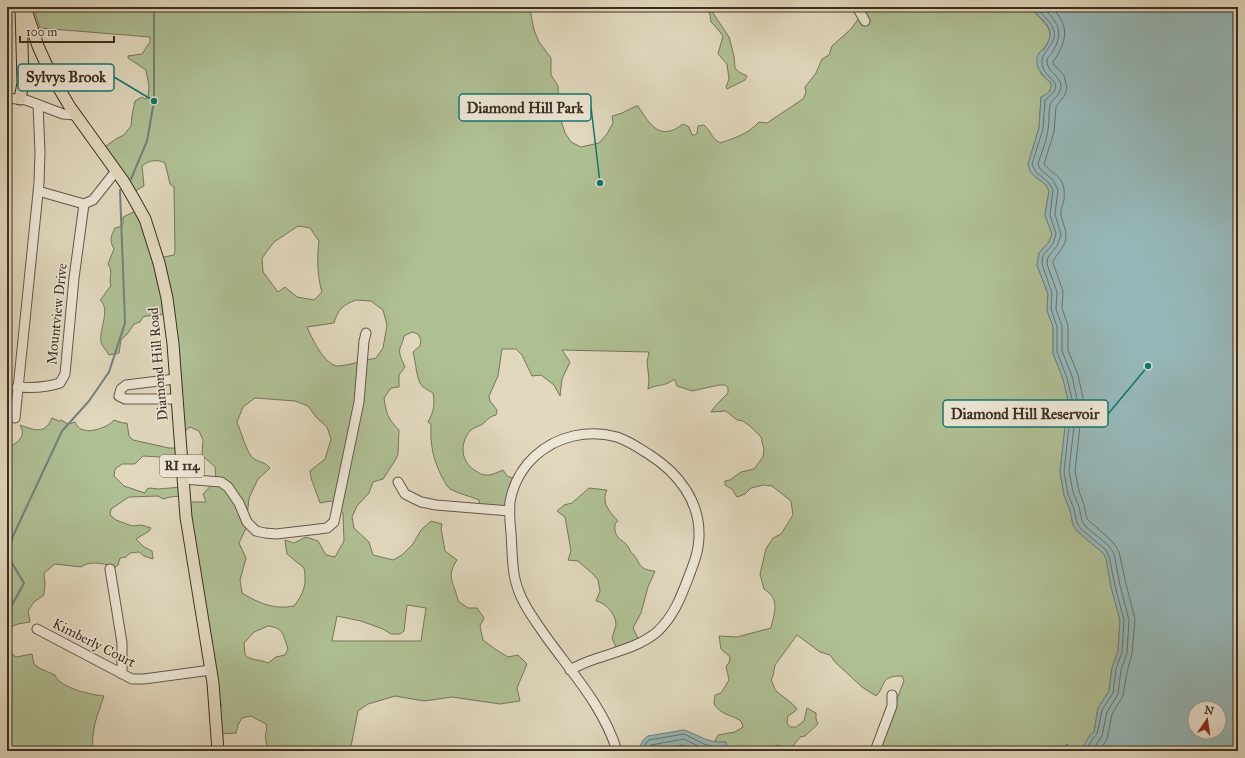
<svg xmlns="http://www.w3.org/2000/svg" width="1245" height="758" viewBox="0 0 1245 758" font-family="'IM FELL Great Primer',serif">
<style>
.green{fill:#afbf94;stroke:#76765a;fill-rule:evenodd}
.water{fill:#96b8b9;stroke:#72817c;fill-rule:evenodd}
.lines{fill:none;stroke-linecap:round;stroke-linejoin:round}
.shore{stroke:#69736c;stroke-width:1}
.stream{stroke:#72817c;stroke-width:2}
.minor-casing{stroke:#655848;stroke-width:11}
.major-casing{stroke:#3c2e20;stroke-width:13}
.minor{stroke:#ece6d5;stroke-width:9}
.major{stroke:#e1d8be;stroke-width:11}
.labels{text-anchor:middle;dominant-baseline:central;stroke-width:3;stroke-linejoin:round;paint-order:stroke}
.shield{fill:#ece6d5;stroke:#716556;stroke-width:1}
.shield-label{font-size:13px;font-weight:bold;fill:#3c2e20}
.street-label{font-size:14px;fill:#3c2e20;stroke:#ece6d5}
.leader{fill:none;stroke:#0f766e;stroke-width:1.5}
.callout-dot{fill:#0f766e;stroke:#ece6d5;stroke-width:1.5}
.callout{fill:#ece6d5;stroke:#0f766e;stroke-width:1.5}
.callout-label{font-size:15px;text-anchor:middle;font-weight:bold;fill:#3c2e20}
</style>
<rect width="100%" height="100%" fill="#e1d8be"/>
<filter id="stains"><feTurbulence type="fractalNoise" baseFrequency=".005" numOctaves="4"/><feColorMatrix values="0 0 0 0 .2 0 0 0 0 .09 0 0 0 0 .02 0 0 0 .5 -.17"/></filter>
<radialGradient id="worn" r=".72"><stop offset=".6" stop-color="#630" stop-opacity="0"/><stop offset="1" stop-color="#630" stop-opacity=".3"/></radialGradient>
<path class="green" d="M33,7h494l4,7 3,16 5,12 12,16v17l7,11 1,28 6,19 6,9 10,5 18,-4 8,-9 6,-11 -1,-7 10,-3 14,-7h2c12,19 22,36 45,18l6,3 3,8h3l2,-2 1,-7 6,-1c7,6 7,13 16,18 15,-5 28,-9 39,-21l8,1 36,-24 3,-6 -1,-6 11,-14 6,-14 7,-4 3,-9 19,-17 11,-15 -5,-7h173c14,17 32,25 9,46l2,21 10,9c1,8 -3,11 -10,14l-2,31 -11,36 5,11 13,10 3,6 -4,24 7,19 -3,8 -10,11 -2,12 11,29 -1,16 6,17v26l10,26 5,21 -8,72 4,23 6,15 3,15 5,7 25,21 3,5 5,29 9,33 -2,31 -6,17 -3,23 -11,17 -4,24 -4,3 -7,14 -6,1 -12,-4 -1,5h-175l-11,-3 22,-57 4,-10 -2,-5c-23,0 -15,9 -26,20l-14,-9 -27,-25 -5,-7 -10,-3 -23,-17 -22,30 -2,11 -2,4c2,3 3,9 6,12 6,5 15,10 20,17l-3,3 -6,4 -1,7 3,4h6l8,-6 3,-13 9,5v6l2,5 -13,12 -5,1 -10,13 -12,-5 -5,2 -3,4h-43l-1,-9 -12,1 4,-8 17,-3 8,-5 -2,-6c-11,-7 -20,-6 -27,-17l1,-9 6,-2 8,-13 -3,-14 3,-3 1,-6 -9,-8 -2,-13 18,1 34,-9c3,-16 10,-28 -7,-39l-4,-15 6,-25 7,-11 8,-4 12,-19 -2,-14 -19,-15 -8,-1 -13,3 -6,6 -8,3 -5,-8 -7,-4v-4l5,-1 11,-8 13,-3 9,-12 1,-7 -3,-13 -10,-10 -8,-6 -6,-1 -11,-9 -15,1 6,-8 11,-11v-5l-3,-3h-6l-27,6 -15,-5 -2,-6h-2c-9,7 -16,4 -25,9l1,-10 -2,-17 2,-10 -87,-2 8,12 -8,17 -2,17 -6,-11 -13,-10 -9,1 -10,-21 -6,-6h-14l-4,27 -9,20 1,5 7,9 -1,5c-9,2 -8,6 -15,10 -4,2 -9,3 -11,6 -11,13 -9,32 6,40 3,2 6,4 9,4 6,1 13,-3 18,-5l4,6 10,4 -8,32 -28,-2 -2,-10c-9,-4 -20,-6 -29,-11 -3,-2 -5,-7 -7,-10 -10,-19 -13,-34 -12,-55l-3,-2c6,-11 7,-17 5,-29 -3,-2 -8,-4 -11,-7 -6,-7 -6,-24 -9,-34l7,-6 1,-6 -3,-6 -6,-2 -8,4c-1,5 -2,8 -4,12 -2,6 3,14 5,19l-6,8v12l-8,1 -7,10c2,15 4,21 15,32l-1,24 -2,5 -13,20 -10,3 -4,11 -12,13 -5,11 2,11 15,14 4,13 20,5 9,-5 11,-11 8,-14 10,-9 11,3 -1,4 4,23 12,9c-12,18 -2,23 1,41l10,7h9l7,10 -4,8 3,14 12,9 13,8 10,-2 9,9 -10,24 3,13 -20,3 -48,-7 -28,4 -29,-5 -27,8 -10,7 -8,40h-82c1,-4 -2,-6 -2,-10 -2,-6 2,-11 0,-17l-15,-8 -9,2 -4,7 -2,8 -18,1 -2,-17 6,-13 -7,-5 -6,-42 5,-6 -6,-4 -23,-145h21l-3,-8 13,-14 -1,-13 -13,-12 1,-15 -4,-9 -9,-4 -10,8 -11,-121 -22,2 -4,1 -3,5 -6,2 -6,9 -7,7 -2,13 -10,2c-2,-4 -7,-9 -8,-13 -2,-13 10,-33 -1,-42 5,-4 6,-10 11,-14 -3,-9 3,-13 -3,-22l6,-15c-5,-9 -3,-13 1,-21l4,-1 4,-3v-7l15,-7 21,48 15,-3 1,-4 -1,-64 -4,-3 -5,-21c-8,-4 -16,-3 -23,3l2,20 -14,8 -30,-44 16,-11 8,-4 7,-9 1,-10 3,-15 7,-4 3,2 3,-2 1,-11 -3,-16 -18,-12v-2l14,-2 8,-12v-5l-110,-9zM298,226l12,2 9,13c-2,17 -2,34 3,51l-8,8 -17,-3 -12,-10 -7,5 -15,-20 -1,-14 12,-16zM356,300l15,1 12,9 4,15 -4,23 -7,10c-12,2 -25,7 -37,8 -14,1 -27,-28 -32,-39l27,-4c4,-14 9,-18 22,-23zM255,398l40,3 13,5 8,11 11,10 4,12 -6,20 -15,12 1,7 9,25 11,-2 12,12 1,28 -9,16 -9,-2 -8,-14 -12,-4 -12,6 -9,-3 2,14 17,14c3,16 0,25 -10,38 -19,4 -36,-3 -52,-13l-2,-13 6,-22 -7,-15 7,-15 3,-30 9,-19 12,-11c-6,-7 -13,-6 -18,-11 -6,-7 -11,-25 -15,-35l6,-15zM407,605l19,3 -5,33h-89l5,-25 24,5 22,8 8,5h9l4,-3zM268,626c16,2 15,9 20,23l-3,6 -9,2 -8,6c-8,-4 -17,-2 -23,-8l-1,-12 10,-11z
M707,7h2l20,30 5,19 1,12 4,4 8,4 -2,4 -18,9 -1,-2 3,-8 -2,-15 -9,-10 5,-18 -7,-9 -5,-5 -1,-7z
M52,418l7,3 2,-1 7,4 7,-2c2,4 4,7 9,8 8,3 26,-4 30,-10l9,3h4l2,13 4,4 36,8h12l-2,15h-11l-8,-6 -17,-1 -8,8h-13l-7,5 -1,7 10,10 21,7 2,-4 3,-1 8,1 24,-2 -1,9 -11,1 -7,2 -5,-3 -29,1 -18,12 -1,6 6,5 16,6 9,-1 10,3 -2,3 -13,8 8,8 8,4 1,8 -9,-3 -5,-4 -9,1 -4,4 -6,1 -2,7 -7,6 -3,-6c-9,-2 -19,-4 -27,2l-26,-3 -11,9 1,10 -1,12 -10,7 -6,9 2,11 -12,2 -8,3 -3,7v-186c10,-5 20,-11 13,-23 14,5 25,10 32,-7z
M589,488l18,2c-6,13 2,21 11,31l-3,3c-2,18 12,15 15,27 11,9 6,19 25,20l-7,16 -7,26 -8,15 7,15 -22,9 -6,-14c1,-4 3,-9 4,-13 0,-11 -10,-22 -20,-24l4,-10 -2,-11 -5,-6 -15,-13 -10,-1 3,-9 -6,-34 -8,-6 7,-6 8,-2z
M7,642l1,8 8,7 16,-3 2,10 5,4 16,7c4,13 37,20 49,21 -7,20 -13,34 -11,55h-86z"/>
<path class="water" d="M1030,7h208v744h-174l1,-5 2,-2c5,5 9,6 15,5l8,-14 4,-3 4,-24 11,-17 3,-23 6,-17 2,-31 -9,-33 -5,-29 -3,-5 -25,-21 -5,-7 -3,-15 -6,-15 -4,-23 8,-72 -5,-21 -10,-26v-26l-6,-17 1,-16 -11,-29 2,-12 10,-11 3,-8 -7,-19 4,-24 -3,-6 -13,-10 -3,-4 -2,-7 11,-36 2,-31c7,-3 11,-7 10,-14 -8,-7 -19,-18 -12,-30 1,-2 3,-3 5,-4 4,-5 7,-12 6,-18 -2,-9 -15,-17 -20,-24zM1195,708h24v24h-24z
M684,730c18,6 22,13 42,12l1,9h-87c0,-7 2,-11 8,-15z"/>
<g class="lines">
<path class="shore" d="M1035,7c6,7 14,12 18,21 7,15 -13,23 -11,36 2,17 28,17 3,36l-2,29 -11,35 4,8 13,11 4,7 -3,25 6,19 -3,10 -10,11 -1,9 10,29 -1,16 6,18v25l10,26 5,21 -8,73 4,22 6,15 3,14 4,6 25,21 3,6 6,30 9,34 -2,32 -6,17 -3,24 -11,17 -5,24 -4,4 -7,13
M1042,7c15,14 23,24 11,44 -2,4 -6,6 -6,10 0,12 14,14 14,26 -1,9 -9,12 -11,18 -2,7 0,17 -2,24 -1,12 -7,24 -10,35l2,5 13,11 5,10 -3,24 6,21 -4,11 -9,11 -1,7 10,28 -1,17 6,17v25l10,25 5,23 -8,72 4,21 6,15 3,14 3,5 24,20 5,8 6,31 9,35 -2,33 -6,17 -3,24 -11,18 -5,24 -10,15
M1051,7c20,19 16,34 2,55l1,3 10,10 3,13 -2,7 -9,12 -2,25 -10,32c12,14 22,12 20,36 -1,5 -4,10 -3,15 2,10 7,16 4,27 -3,9 -11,14 -12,21l10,28 -1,17 6,18v24l10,25 5,23 -8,73 4,20 5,14 3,14 26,23 6,10 7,32 9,35 -3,35 -5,18 -4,24 -11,18 -5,25 -8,12
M644,751v-5l5,-6 35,-6 20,10 10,3 7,-1 2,5
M649,751l2,-6 33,-6 18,9 9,3
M656,751l27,-6 11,6"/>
<path class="stream" d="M131,179l16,-38 7,-40v-94
M7,609l5,-4 12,-22 -17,-28 6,-19 49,-105 27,-30 20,-29 16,-49 -5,-133"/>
<g class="minor-casing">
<path id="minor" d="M857,7l8,14
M7,98l19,2 37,14 12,1
M38,191l46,13 9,-4 23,-29
M175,379l-49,6 -5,4 -2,7 6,3h52
M17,387c15,1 29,1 43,-4l5,-9 9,-96 10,-74
M15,418l24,-235 1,-31 -2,-47
M183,479l38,3 7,5 11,16 8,19 9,9 9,2 11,1 43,-5 8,-1 7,-6 25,-120 5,-61 2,-8
M398,482l7,12 16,8 15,3 74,6
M110,569l12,74v31
M37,629l95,50h12l67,-9
M570,670c9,-5 19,-9 28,-12 21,-7 42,-12 59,-26 17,-16 24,-35 32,-56 5,-13 10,-26 10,-40 1,-35 -21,-63 -49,-81 -11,-7 -21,-14 -33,-18 -29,-8 -60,-1 -82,19 -13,12 -22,29 -25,46 -1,10 0,21 1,31 1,13 1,28 3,41 4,25 19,44 33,64 26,36 57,70 70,113
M875,751l17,-45v-11"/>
</g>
<g class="major-casing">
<path id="major" d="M25,7l13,39 13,29 19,32 54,75 11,19 10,18 14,44 8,35 6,46 13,173 27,166 5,68
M20,99l3,-16 -2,-75"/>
</g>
<use href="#minor" class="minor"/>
<use href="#major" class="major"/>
</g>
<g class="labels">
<rect class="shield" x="160" y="455" width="44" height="22" rx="3"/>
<g class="shield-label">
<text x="182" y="466">RI 114</text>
</g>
<g class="street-label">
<text transform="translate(57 314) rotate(-84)">Mountview Drive</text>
<text transform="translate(158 364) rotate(-95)">Diamond Hill Road</text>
<text transform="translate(94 643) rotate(27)">Kimberly Court</text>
</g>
</g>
<path class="leader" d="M154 101L114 77M600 183L591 107M1148 366L1108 414"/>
<g class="callout-dot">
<circle cx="154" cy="101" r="4"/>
<circle cx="600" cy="183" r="4"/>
<circle cx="1148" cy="366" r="4"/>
</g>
<g class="callout">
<rect x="18" y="64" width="96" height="27" rx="4"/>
<rect x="459" y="94" width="132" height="27" rx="4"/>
<rect x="943" y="400" width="165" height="27" rx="4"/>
</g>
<g class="callout-label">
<text x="66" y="82">Sylvys Brook</text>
<text x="525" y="113">Diamond Hill Park</text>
<text x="1025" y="419">Diamond Hill Reservoir</text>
</g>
<rect width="1245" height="758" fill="none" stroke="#e1d8be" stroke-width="24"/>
<rect x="8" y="8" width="1229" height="742" fill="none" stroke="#3c2e20" stroke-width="2"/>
<rect x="12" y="12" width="1221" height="734" fill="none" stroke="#3c2e20"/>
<g transform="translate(1207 720) rotate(13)"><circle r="19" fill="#ece6d5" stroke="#a69c8d"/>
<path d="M0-3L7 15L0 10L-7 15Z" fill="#8f2418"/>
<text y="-6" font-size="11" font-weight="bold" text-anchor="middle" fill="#3c2e20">N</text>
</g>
<path d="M20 36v6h94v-6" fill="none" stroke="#3c2e20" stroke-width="2"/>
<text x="26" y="36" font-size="12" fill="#3c2e20" stroke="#ece6d5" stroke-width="3" paint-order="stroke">100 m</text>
<rect width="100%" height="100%" filter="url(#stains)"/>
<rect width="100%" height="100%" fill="url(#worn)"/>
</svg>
